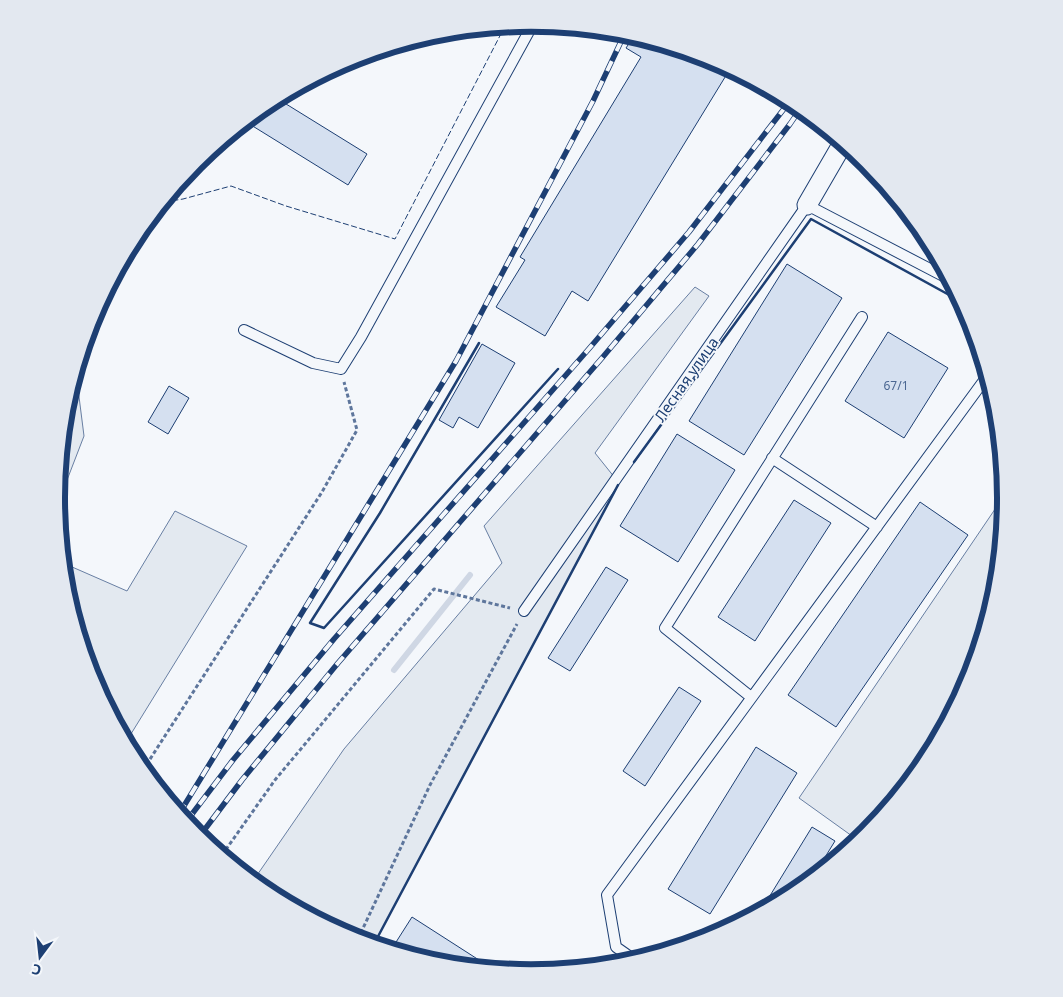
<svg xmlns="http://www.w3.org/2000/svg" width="1063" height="997" viewBox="0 0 1063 997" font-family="'Noto Sans',sans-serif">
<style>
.green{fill:#e3e9f0;stroke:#687fa3}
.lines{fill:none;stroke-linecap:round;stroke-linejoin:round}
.stream{stroke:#cfd7e4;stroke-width:6}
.building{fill:#d5e0f0;stroke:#1d3f73}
.service-casing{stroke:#1d3f73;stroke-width:12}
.minor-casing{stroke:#1d3f73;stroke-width:21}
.path{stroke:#5e769c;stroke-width:3;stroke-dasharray:4 2.5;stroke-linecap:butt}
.service{stroke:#f4f7fb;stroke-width:10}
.minor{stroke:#f4f7fb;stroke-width:19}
.rail-casing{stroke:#1d3f73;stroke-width:5.5}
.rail{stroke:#f4f7fb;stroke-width:4;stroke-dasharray:11;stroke-linecap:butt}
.fence{stroke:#1d3f73;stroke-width:1;stroke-dasharray:6 2.5;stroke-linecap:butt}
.wall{stroke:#1d3f73;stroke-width:2.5}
.labels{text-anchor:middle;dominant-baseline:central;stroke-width:4;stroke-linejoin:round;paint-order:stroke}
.number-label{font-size:12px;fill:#4b6792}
.street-label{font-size:15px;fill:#1d3f73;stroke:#f4f7fb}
.rim{fill:none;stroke:#1d3f73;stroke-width:6}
</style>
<rect width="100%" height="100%" fill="#f4f7fb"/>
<path class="green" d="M695,287l14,9 -114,157 24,30 -245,461 -24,-7 -82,-44 -15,-12 91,-132 158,-186 -18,-37z
M76,373l8,63 -27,70v-8l9,-92z
M1006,493v6l-9,92 -27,89 -44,82 -59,72 -8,7 -60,-43z
M175,511l72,35 -121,196 -33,-62 -27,-89 -3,-28 64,28z"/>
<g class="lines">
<path class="stream" d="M394,670l76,-95"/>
</g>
<path class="building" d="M634,36l79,24 17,9 -142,232 -16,-10 -27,45 -49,-29 29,-47 -5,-3 121,-200 -15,-9z
M278,99l89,55 -19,31 -97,-60 8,-14 9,-7z
M787,264l55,34 -98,157 -55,-34z
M888,332l60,36 -44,70 -59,-37z
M482,344l33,19 -37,65 -19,-11 -6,11 -14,-8z
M169,386l20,12 -21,36 -20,-12z
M677,434l58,36 -57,92 -58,-36z
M794,500l37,23 -76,118 -37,-24z
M920,502l48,33 -132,192 -48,-32z
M606,567l22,13 -58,91 -22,-13z
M679,687l22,14 -56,85 -22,-15z
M756,747l41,26 -87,141 -42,-25z
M812,827l23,14 -24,39 -16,13 -35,19z
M412,917l81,52 -54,-5 -48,-14z"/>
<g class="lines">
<g class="service-casing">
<path id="service" d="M244,330l69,33 28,6 20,-32 172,-313
M772,458l105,69
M524,611l283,-406 144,75
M751,697l-86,-69 197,-311
M636,961l-20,-14 -9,-52 381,-520"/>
</g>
<g class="minor-casing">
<path id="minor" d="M807,205l36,-62"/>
</g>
<path class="path" d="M143,770l179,-278 35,-62 -13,-48
M222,855l53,-75 159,-191 76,19
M358,939l72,-154 87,-161"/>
<use href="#service" class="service"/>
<use href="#minor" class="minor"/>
<g class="rail-casing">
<path id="rail" d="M179,814l277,-453 137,-260 32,-68
M186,822l47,-62 101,-121 253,-288 102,-119 101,-131
M199,837l43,-57 96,-117 264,-305 96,-114 92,-120 11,-16"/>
</g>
<use href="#rail" class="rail"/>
<path class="fence" d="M164,202l19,-3 48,-13 55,20 109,33 110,-213"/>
<path class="wall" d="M479,343l-99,170 -70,110 14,5 234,-259
M634,462l177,-243 151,83
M374,944l244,-459"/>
</g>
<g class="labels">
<g class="number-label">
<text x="896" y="385">67/1</text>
</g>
<g class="street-label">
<text transform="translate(686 379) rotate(-55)">Лесная улица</text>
</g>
</g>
<path d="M0 0H1063V997H0ZM65 498a466 466 0 1 1 932 0a466 466 0 1 1-932 0Z" fill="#e3e8f0" fill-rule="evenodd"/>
<path class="rim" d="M65 498a466 466 0 1 1 932 0a466 466 0 1 1-932 0Z"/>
<g transform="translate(40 957) rotate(195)" stroke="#f4f7fb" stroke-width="4" paint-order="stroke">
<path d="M0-4L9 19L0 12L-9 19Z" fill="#1d3f73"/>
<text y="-8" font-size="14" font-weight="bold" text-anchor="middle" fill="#1d3f73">С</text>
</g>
</svg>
